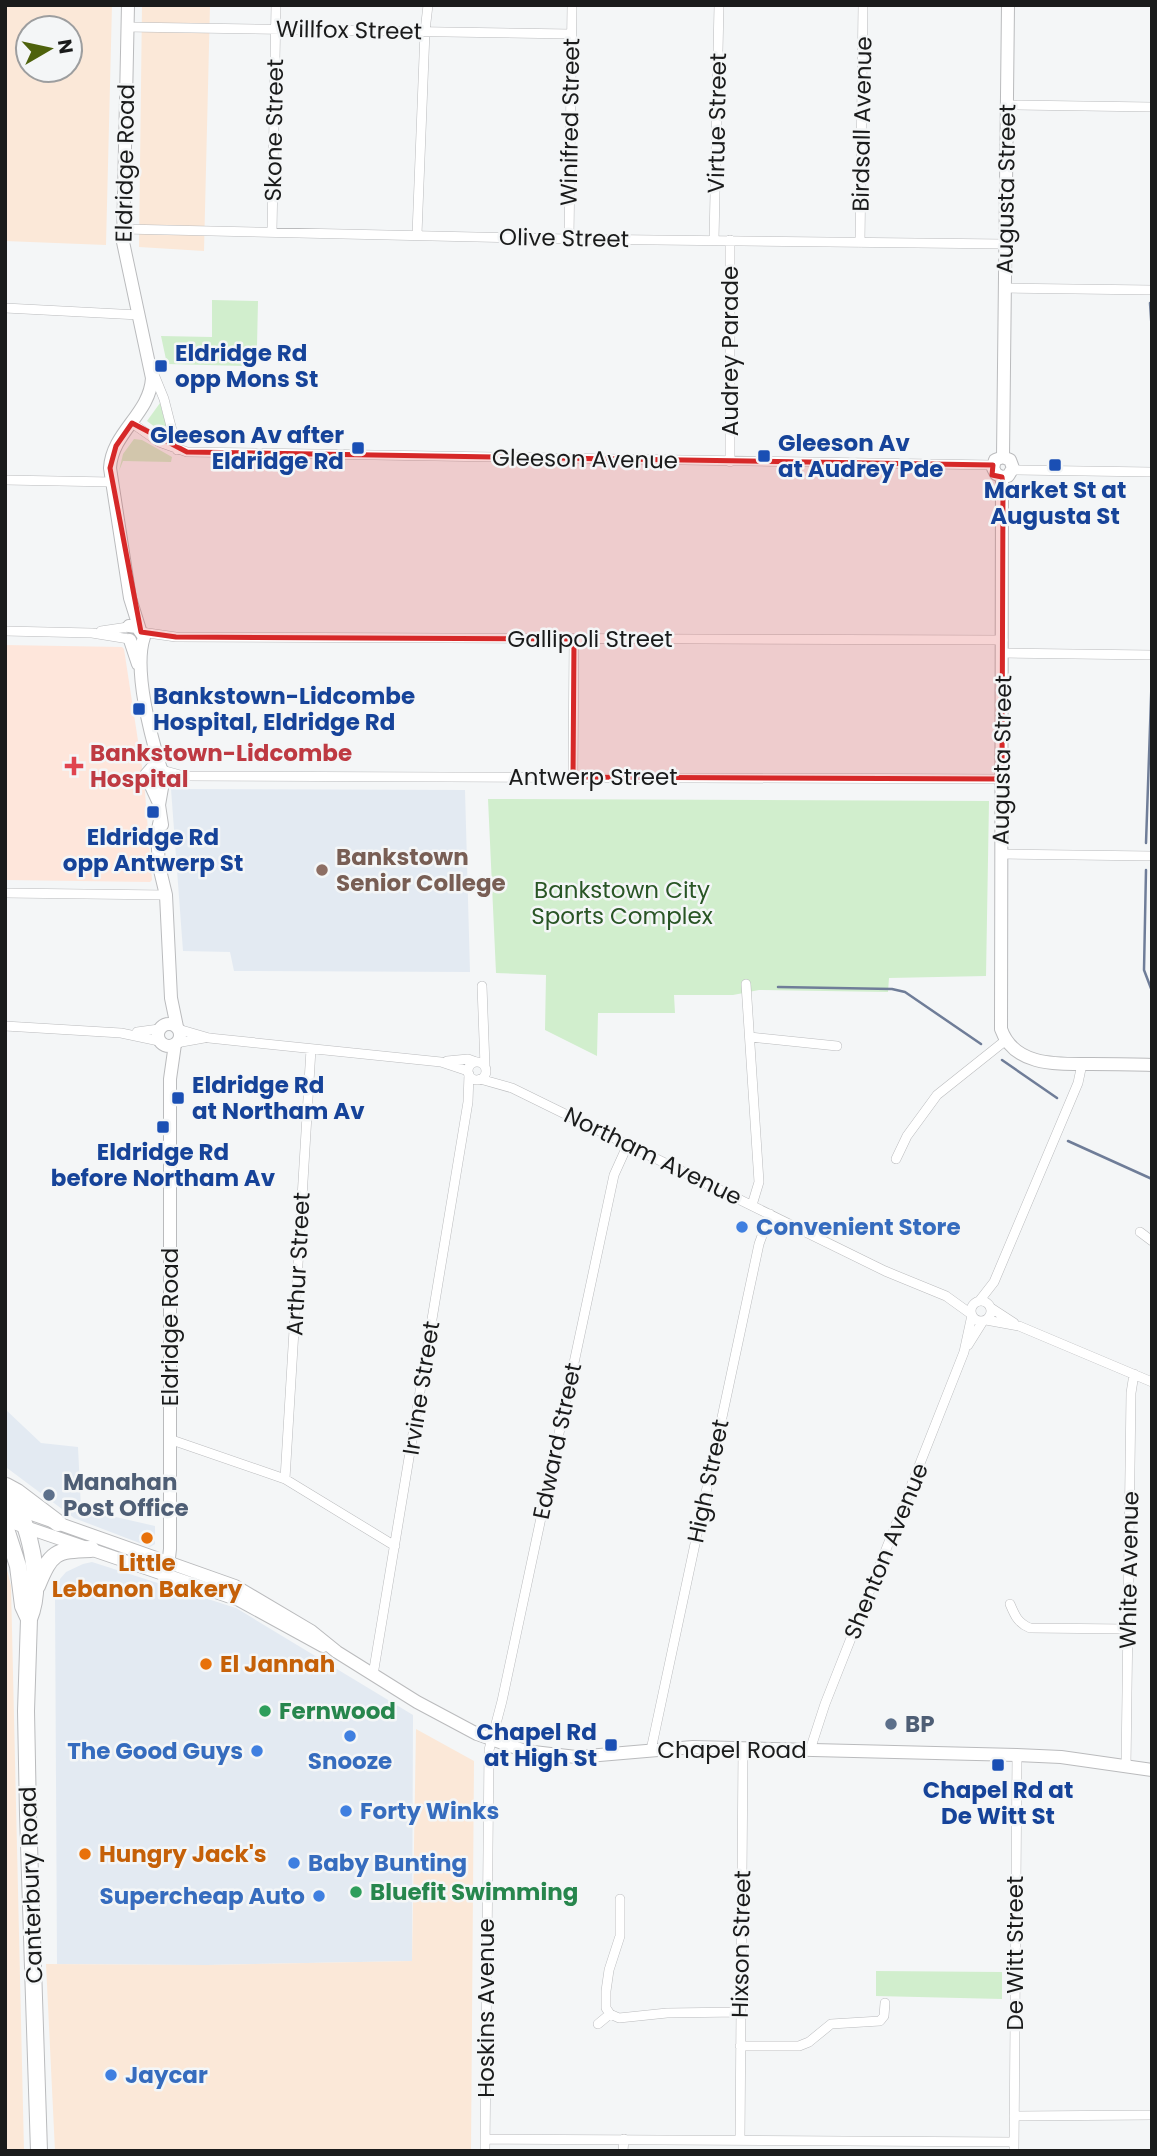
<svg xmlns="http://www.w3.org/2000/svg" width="1157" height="2156" viewBox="0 0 1157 2156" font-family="Poppins,sans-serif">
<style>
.built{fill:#e3eaf2}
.industrial{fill:#fbe8d8;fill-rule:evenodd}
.medical{fill:#fee6db}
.green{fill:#d1eecd}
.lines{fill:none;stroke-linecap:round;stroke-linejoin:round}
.stream{stroke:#6f7d98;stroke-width:2.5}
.street-casing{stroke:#babbbd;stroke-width:10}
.secondary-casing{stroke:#babbbd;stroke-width:14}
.highway-casing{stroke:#babbbd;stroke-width:18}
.street{stroke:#fff;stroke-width:9}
.secondary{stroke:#fff;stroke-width:12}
.highway{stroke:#fff;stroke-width:16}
.marked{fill:#d62828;fill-opacity:0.2;stroke:#d62828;stroke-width:5;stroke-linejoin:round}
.transit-dot{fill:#1a4fb4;stroke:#f4f6f7;stroke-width:2.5}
.health-dot{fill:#e0444e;stroke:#f4f6f7;stroke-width:2.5}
.education-dot{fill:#8d6e63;stroke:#f4f6f7;stroke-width:2.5}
.shop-dot{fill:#3f7fe0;stroke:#f4f6f7;stroke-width:2.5}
.service-dot{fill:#5c6f8a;stroke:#f4f6f7;stroke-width:2.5}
.food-dot{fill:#e8710a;stroke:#f4f6f7;stroke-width:2.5}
.leisure-dot{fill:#2e9e5b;stroke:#f4f6f7;stroke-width:2.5}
.labels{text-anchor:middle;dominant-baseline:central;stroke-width:5;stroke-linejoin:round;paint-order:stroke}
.street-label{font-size:23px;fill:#1a1b1b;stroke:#f4f6f7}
.transit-label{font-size:23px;font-weight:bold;fill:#164399;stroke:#f4f6f7;text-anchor:start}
.health-label{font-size:23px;font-weight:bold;fill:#be3a42;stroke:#f4f6f7;text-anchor:start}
.education-label{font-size:23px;font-weight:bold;fill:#785e54;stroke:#f4f6f7;text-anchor:start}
.park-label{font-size:23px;fill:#295525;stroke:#f4f6f7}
.shop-label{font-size:23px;font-weight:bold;fill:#366cbe;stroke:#f4f6f7;text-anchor:start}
.service-label{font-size:23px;font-weight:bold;fill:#4e5e75;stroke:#f4f6f7;text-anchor:start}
.food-label{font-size:23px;font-weight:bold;fill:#c56008;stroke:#f4f6f7;text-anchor:start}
.leisure-label{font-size:23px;font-weight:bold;fill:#27864d;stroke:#f4f6f7;text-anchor:start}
</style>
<rect width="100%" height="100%" fill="#f4f6f7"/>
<path class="built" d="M171,789l294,1 5,182 -236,-1 -4,-19 -47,-1z
M5,1409l36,34 37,4 3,62 74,17v18l-5,3 -76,-29 -67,-50 -2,-3z
M92,1562l144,46 177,107 -1,246 -205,4 -150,-1 -2,-367 5,-18 6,-7 17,-8z"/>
<path class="industrial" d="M5,5h107l-6,240 -101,-4zM28,28h42v42h-42z
M142,5h68l-6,246 -65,-4z
M5,1561l6,25 13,565h-19z
M416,1729l58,32 -3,390h-416l-9,-187 161,1 205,-4z"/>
<path class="medical" d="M5,645l117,2 2,2 20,131 8,100 -2,2 -145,-2z"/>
<path class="green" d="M212,300l46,1 -1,45h-12v20l-78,-2 -6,-28 51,1z
M160,403l9,33 -1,1 -21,-16z
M134,439l8,1 30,17 -1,5 -48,-1 -4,10 4,-17z
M488,799l501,2 -3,175 -97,2 -1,14 -129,-2 -26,5h-59l1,18h-77l-1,43 -52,-26 1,-55 -50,-2z
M876,1971l126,1v27l-126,-3z"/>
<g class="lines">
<path class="stream" d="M1150,303l2,30
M1146,843l6,-173
M1146,870l-2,100 8,21
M778,987l114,2 13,3 76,52
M1002,1060l55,38
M1068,1141l84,38"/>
<g class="street-casing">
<path id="street" d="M127,27l444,7
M1007,105l145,2
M123,229l446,10 436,5
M272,232l4,-227
M417,234l8,-203 3,-26
M569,239l3,-234
M714,240l5,-235
M860,243l3,-238
M1004,288l148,2
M5,308l134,7
M153,372l11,27 13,51
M132,423l27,19 28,10 806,13
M730,462v-222
M1012,470l140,2
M5,480l107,2
M5,631l87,2 37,6
M101,631l27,-4
M141,632l35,5 827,3
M1003,653l149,2
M162,770l22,6 818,3
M573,777l1,-138
M1001,854l151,2
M5,893l161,2
M746,984l13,198 -7,23
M482,986l3,80
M5,1026l116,7 38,8
M178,1029l31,9 232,24 27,9
M137,1032l22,-3
M750,1037l87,9
M176,1043l28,-5
M447,1061l21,-2 8,3
M468 1071a9 9 0 1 1 18 0a9 9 0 1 1-18 0Z
M480,1079l32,9 373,183 61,25 25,18
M896,1159l11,-23 30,-41 69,-55
M1140,1232l12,9
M980,1300l14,-18 84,-199 4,-19
M971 1311a10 10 0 1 1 20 0a10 10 0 1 1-20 0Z
M991,1308l23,15
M986,1320l33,6 133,56
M968,1345l15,-24
M169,1439l116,40 110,67
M285,1479l26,-430
M1010,1604c5,12 8,19 20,24l98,1
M373,1675l95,-573 1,-28
M651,1750l108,-506 11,-30
M810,1750l15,-46 139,-352 8,-37
M1126,1767l5,-374 3,-19
M620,1899v37l-11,34 -3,21v17l4,6 9,4 48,-5 73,-1
M598,2024l12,-10
M740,2046h59l10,-4 22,-18 49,-3 4,-5 1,-13
M1014,2116l138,-1
M485,2139l529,3
M740,2140l3,-392
M485,2151l4,-401 13,-49 112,-526 14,-31
M623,2151l1,-12
M1014,2151l3,-396"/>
</g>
<g class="secondary-casing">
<path id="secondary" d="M128,5l-5,237 29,136c-2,36 -40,54 -42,90l20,130 10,32
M1003,457l5,-452
M1002,477l-1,552c13,38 58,35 90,35 20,0 41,0 61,1
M1002,477l6,-1 5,-8 -3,-8 -7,-3
M1002,477l-6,-3 -3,-6 2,-8 8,-3
M129,626l8,1 7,10c-11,32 7,100 17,132
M130,640l8,24
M150,784l6,2 6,-3 3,-5 -3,-8 -10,-2 -6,7 12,26
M160,820l-3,13 2,33 7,29 5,103 6,29
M162,825l-3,-20 4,-23
M158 1035a11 11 0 1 1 22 0a11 11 0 1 1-22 0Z
M5,1511l24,2 206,73 76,45 26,21 80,50 60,32 48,17 51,6 117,-10 324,8 44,2 91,13
M5,1520l234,80 84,46
M167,1575l3,-26v-470l5,-35"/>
</g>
<g class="highway-casing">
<path id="highway" d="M6,1486l11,6 41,31
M5,1489c25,30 39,94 24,130l-3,92 2,103 11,337
M5,1526l13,40 5,40 6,13
M37,1586c14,-34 18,-36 54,-37"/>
</g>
<use href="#street" class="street"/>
<use href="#secondary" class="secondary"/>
<use href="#highway" class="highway"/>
</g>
<path class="marked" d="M132,423l55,29 806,13 -1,10 10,2 1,9 -1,293 -429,-2 1,-138 -398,-2 -35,-5 -31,-164 6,-22z"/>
<g class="transit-dot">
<rect x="154" y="359" width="14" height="14" rx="3.5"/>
<rect x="351" y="441" width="14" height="14" rx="3.5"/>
<rect x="757" y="449" width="14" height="14" rx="3.5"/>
<rect x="1048" y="458" width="14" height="14" rx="3.5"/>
<rect x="132" y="702" width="14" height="14" rx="3.5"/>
<rect x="146" y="805" width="14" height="14" rx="3.5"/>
<rect x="171" y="1091" width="14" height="14" rx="3.5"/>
<rect x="156" y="1120" width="14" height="14" rx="3.5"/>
<rect x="604" y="1738" width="14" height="14" rx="3.5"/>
<rect x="991" y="1758" width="14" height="14" rx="3.5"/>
</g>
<path class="health-dot" d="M70.5 755.5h7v7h7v7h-7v7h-7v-7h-7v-7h7z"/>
<circle class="education-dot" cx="322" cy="870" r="7"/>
<g class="shop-dot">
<circle cx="742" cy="1227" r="7"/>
<circle cx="350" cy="1736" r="7"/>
<circle cx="257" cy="1751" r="7"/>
<circle cx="346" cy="1811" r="7"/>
<circle cx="294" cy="1863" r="7"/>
<circle cx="319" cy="1896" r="7"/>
<circle cx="111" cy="2075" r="7"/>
</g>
<g class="service-dot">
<circle cx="49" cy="1495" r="7"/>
<circle cx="891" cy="1724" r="7"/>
</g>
<g class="food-dot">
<circle cx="147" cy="1538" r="7"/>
<circle cx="206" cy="1664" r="7"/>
<circle cx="85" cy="1854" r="7"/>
</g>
<g class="leisure-dot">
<circle cx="265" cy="1711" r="7"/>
<circle cx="356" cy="1892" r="7"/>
</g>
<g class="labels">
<g class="street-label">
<text transform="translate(349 30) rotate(1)">Willfox Street</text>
<text transform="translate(570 122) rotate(-89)">Winifred Street</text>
<text transform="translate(717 123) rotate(-89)">Virtue Street</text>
<text transform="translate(862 124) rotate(-89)">Birdsall Avenue</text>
<text transform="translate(274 130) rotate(-89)">Skone Street</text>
<text transform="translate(125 163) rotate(-89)">Eldridge Road</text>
<text transform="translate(1006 189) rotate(-89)">Augusta Street</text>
<text transform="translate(564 238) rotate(1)">Olive Street</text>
<text transform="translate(730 351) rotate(-90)">Audrey Parade</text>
<text transform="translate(585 459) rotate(1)">Gleeson Avenue</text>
<text x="590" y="639">Gallipoli Street</text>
<text transform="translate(1002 760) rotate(-89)">Augusta Street</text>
<text x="593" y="777">Antwerp Street</text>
<text transform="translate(653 1156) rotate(26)">Northam Avenue</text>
<text transform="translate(298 1264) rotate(-87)">Arthur Street</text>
<text transform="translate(170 1327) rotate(-90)">Eldridge Road</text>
<text transform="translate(421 1388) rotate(-81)">Irvine Street</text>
<text transform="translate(557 1441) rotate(-78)">Edward Street</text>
<text transform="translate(708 1481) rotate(-78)">High Street</text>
<text transform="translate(886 1551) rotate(-68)">Shenton Avenue</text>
<text transform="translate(1129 1570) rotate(-89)">White Avenue</text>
<text x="732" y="1750">Chapel Road</text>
<text transform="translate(31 1885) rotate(-92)">Canterbury Road</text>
<text transform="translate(741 1944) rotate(-89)">Hixson Street</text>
<text transform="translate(1015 1953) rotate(-90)">De Witt Street</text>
<text transform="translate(486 2008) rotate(-90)">Hoskins Avenue</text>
</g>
<g class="transit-label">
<text x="175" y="353">Eldridge Rd<tspan x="175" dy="26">opp Mons St</tspan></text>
<text x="344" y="435" text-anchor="end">Gleeson Av after<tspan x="344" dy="26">Eldridge Rd</tspan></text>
<text x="778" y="443">Gleeson Av<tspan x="778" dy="26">at Audrey Pde</tspan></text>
<text x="1055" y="490" text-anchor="middle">Market St at<tspan x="1055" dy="26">Augusta St</tspan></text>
<text x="153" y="696">Bankstown-Lidcombe<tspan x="153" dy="26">Hospital, Eldridge Rd</tspan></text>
<text x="153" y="837" text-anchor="middle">Eldridge Rd<tspan x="153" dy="26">opp Antwerp St</tspan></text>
<text x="192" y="1085">Eldridge Rd<tspan x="192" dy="26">at Northam Av</tspan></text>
<text x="163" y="1152" text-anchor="middle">Eldridge Rd<tspan x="163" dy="26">before Northam Av</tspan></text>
<text x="597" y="1732" text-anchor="end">Chapel Rd<tspan x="597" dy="26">at High St</tspan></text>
<text x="998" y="1790" text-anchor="middle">Chapel Rd at<tspan x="998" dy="26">De Witt St</tspan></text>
</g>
<g class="health-label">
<text x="90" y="753">Bankstown-Lidcombe<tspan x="90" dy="26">Hospital</tspan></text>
</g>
<g class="education-label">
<text x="336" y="857">Bankstown<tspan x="336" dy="26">Senior College</tspan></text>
</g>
<g class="park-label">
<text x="622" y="890">Bankstown City<tspan x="622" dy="26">Sports Complex</tspan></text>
</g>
<g class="shop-label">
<text x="756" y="1227">Convenient Store</text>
<text x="243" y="1751" text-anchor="end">The Good Guys</text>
<text x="350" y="1761" text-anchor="middle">Snooze</text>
<text x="360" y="1811">Forty Winks</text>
<text x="308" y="1863">Baby Bunting</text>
<text x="305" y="1896" text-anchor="end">Supercheap Auto</text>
<text x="125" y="2075">Jaycar</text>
</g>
<g class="service-label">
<text x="63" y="1482">Manahan<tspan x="63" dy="26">Post Office</tspan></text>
<text x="905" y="1724">BP</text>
</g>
<g class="food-label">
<text x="147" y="1563" text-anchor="middle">Little<tspan x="147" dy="26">Lebanon Bakery</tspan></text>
<text x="220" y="1664">El Jannah</text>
<text x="99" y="1854">Hungry Jack's</text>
</g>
<g class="leisure-label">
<text x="279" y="1711">Fernwood</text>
<text x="370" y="1892">Bluefit Swimming</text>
</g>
</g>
<rect width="1157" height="2156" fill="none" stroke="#1a1b1b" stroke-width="14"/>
<g transform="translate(49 49) rotate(81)"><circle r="33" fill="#f4f6f7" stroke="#9d9e9f" stroke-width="2"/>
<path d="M0-5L12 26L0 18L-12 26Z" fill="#4e620c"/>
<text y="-10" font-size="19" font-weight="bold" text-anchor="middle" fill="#1a1b1b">N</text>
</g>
</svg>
